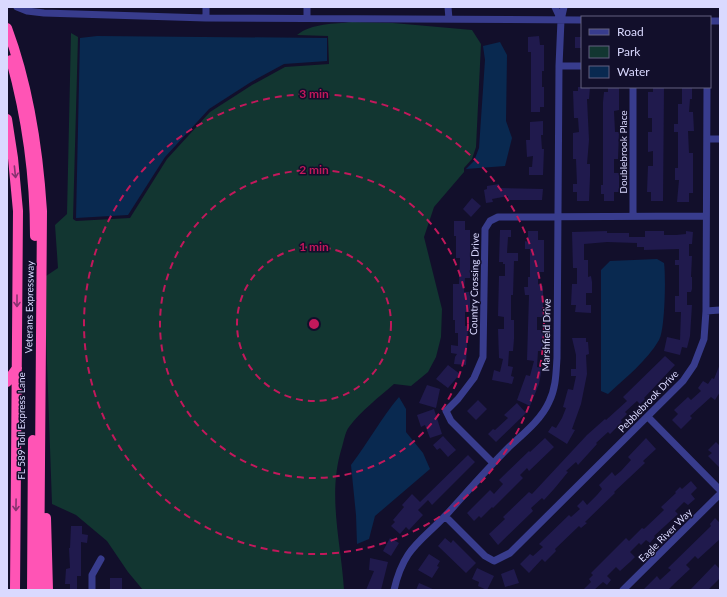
<svg xmlns="http://www.w3.org/2000/svg" width="727" height="597" viewBox="0 0 727 597" font-family="Lato,sans-serif">
<style>
.green{fill:#123631}
.water{fill:#092950}
.building{fill:#201a4d}
.lines{fill:none;stroke-linecap:round;stroke-linejoin:round}
.minor{stroke:#383c8d;stroke-width:7}
.highway{stroke:#ff54b5;stroke-width:10}
.oneway{stroke:#883270}
.ring{fill:none;stroke:#c2185b;stroke-width:2;stroke-dasharray:7 5}
.labels{text-anchor:middle;dominant-baseline:central;stroke-width:3;stroke-linejoin:round;paint-order:stroke}
.street-label{font-size:10px;fill:#dad9ff;stroke:#120f2b}
.centre{fill:#c2185b;stroke:#120f2b;stroke-width:2}
.ring-label{font-size:12px;text-anchor:middle;font-weight:bold;fill:#c2185b;stroke:#120f2b;stroke-width:3;stroke-linejoin:round;paint-order:stroke}
</style>
<rect width="100%" height="100%" fill="#120f2b"/>
<path class="green" d="M352,22l41,1 79,7 9,14 -5,103 -4,12 -8,9v4l-30,35 -10,30 18,72 -1,28 -5,20 -8,15 -17,14 -17,-2c-15,13 -33,27 -45,43 -4,5 -5,14 -7,20 -15,48 -1,94 2,143h-201l-15,-18 -21,-31 -31,-26 -24,-11 -7,-197 1,-31 12,-8 -3,-43 12,-11 4,-181 7,4 -5,182 3,2 54,-3 37,-59 43,-47 42,-27 33,-18 44,-3 -1,-28 -31,-1c15,-12 37,-11 55,-13z"/>
<path class="water" d="M97,36l230,2v23l-43,3 -33,18 -42,27 -44,48 -37,58 -52,3 4,-180z
M500,42l7,13 -1,66 6,17 -7,28 -39,3 8,-8 5,-13 6,-88 -2,-14z
M657,259l7,4c2,12 1,68 -5,77 -12,21 -34,38 -51,54l-7,-3v-121l9,-9z
M399,397l7,12v23l17,21 7,16 -55,47 -6,23 -12,5 -1,-29 -5,-50c17,-22 30,-47 48,-68z"/>
<path class="building" d="M539,36l1,9h4v26h-2v16h2v20h-4v5h-9v-60h-3v-15z
M575,37h7v11h-7z
M578,87h12l-1,12h-2l2,41 -2,24h3v12l-1,25h-12v-9h-4v-8h4l-1,-25h-3v-26l6,-1 -1,-14h-4l-1,-27h5z
M608,87h11v23l-5,1 1,21h4l-1,27h-4v14h5v19h-5v9h-10v-7h-3v-9h2v-83l1,-10h4z
M653,87h11l-1,114h-12v-9h-4l1,-26h5v-15l-5,1v-20h4v-14h-4v-26h5z
M682,87h10v12h-2l-1,13h4l1,19h-6l1,22h4v40h-4v9h-12l2,-22h-4v-12h3v-36h-4v-8h4v-20h4z
M543,121v14h-2l1,14h2l-1,26h-14v-8h3l1,-11 -6,1 -1,-17h4v-18z
M499,184l1,4 43,1 -1,11h-34v-4l-16,3 1,3 -7,1 -2,-13 3,-1v-3z
M472,198l9,8 -10,11 -8,-8z
M454,221h11v9h5v48h-5l-1,14h6v20h-5v14h3l-2,39 -12,-1 1,-7 2,-3 -6,-1v-8l7,1v-13h-3v-13h-2v-36h6l1,-26h-4v-22h-2z
M500,230h11v7h-3l-1,16h11v8h-4l-1,34h-2v25h3v19l-1,12h-4l-1,15 5,1 -2,9 3,1 -2,7 -20,-4 2,-10 6,2 3,-13 -4,-1 -1,-29h6v-12l-6,-1 1,-40h6v-12h-2v-2h-4z
M528,231h10v9h6v32h-6v12l5,2v31h-6v13h6v21h-5l-1,16 5,1 -3,16 -9,22 -13,-6 9,-25 4,1 4,-15 -7,-1 2,-65h-4l-1,-8h4v-10h2v-28h-5v-8l3,1z
M607,231v2h22v4h16v-6h19v4h12l10,-1v-3l7,1 -1,12h-3v12h3l-1,21h1v12l-1,3h-4v13h5l-2,31 -3,12 -5,-1 -2,8 -16,-4 3,-14 13,3 1,-28h-6v-16h4v-31h-4v-5h4v-11l-35,1v-3h-7v-4l-30,-1 -23,2v16h4v17l3,-1 1,6v11h-6v12h5v8l-16,-1 1,-7h-5l1,-21h5v-16h-4l-1,-36z
M572,338h14v4h2l1,12 -3,1 1,19 -6,30 -9,25 3,1 -8,14 -19,-12 4,-6 4,2 6,-10 4,-10 -3,-1 5,-18 5,1 3,-14h-5v-7h5v-14z
M665,356l10,9 -31,33 1,1 -5,5 -3,-3 -12,11 2,2 -6,6 1,2 -12,12 -2,-2 -12,11 1,1 -19,21 -2,-3 -10,9 2,1 -14,17 -10,11 -2,-2 -11,10 2,3 -35,34 -9,-11 16,-15 -2,-2 26,-25 3,2 55,-59 18,-16 1,1 21,-19 -4,-4z
M720,364v28l-5,8 -4,-3 -21,19 2,2 -11,11 -9,-9 6,-6 -4,-4 14,-13 3,3 10,-9 -3,-3 5,-7 5,3 4,-6 2,1z
M448,365l12,9 -12,14 -12,-9z
M427,385l13,4 -4,19 -17,-5z
M478,400l9,9 -11,11 -9,-9z
M517,403l9,10 -30,29 -8,-8 5,-5 2,1 13,-12 -4,-3z
M434,409l8,25 -12,4 -5,-13 -4,2 -4,-12z
M443,436l13,14 -8,7 -8,-9 -3,2 -4,-5z
M545,438l9,9 -25,24 -2,-3 -7,7 3,3 -30,30 -1,-1 -11,11 -2,-2 -5,5 -7,-8 23,-23 4,4 9,-10 -4,-4 30,-29 1,1z
M646,438l10,11 -13,12 2,2 -31,29 1,1 -30,29 2,1 -6,5 -2,-2 -24,23 1,2 -11,11 -3,-3 -13,14 -9,-9 10,-10 3,2 10,-9 -4,-3 30,-29 2,2 9,-8 -3,-3 6,-6 4,5 10,-10 5,-6 -3,-4 13,-13 3,4 6,-5 10,-11 -3,-3z
M716,442l4,4v22l-12,-12 4,-3 -4,-3z
M468,455l7,7 -43,43 -4,-5 -10,10 5,5 -14,15 -3,-3 -6,7 -9,-8 4,-4 -2,-2 11,-13 -2,-2 10,-11 8,8z
M691,481l6,7 -6,6 4,5 -7,6 -4,-3 -9,9 3,3 -24,22 1,1 -5,6 -4,-3 -5,5 -2,-2 -9,9 5,5 -5,5 -10,9 -4,-4 -9,9 4,4 -4,5 -4,-3 -9,8h-11l8,-8 -2,-3 4,-4 -2,-2 35,-35 3,3 13,-13 2,1 20,-19 -3,-3 15,-14 -1,-1 5,-5 2,2z
M715,518l5,5v16l-22,20 -3,-3 -9,9 4,4 -15,14 -7,7h-25l14,-14 3,4 11,-10 -3,-2 43,-42 -1,-2z
M71,526h11v8l6,1 -1,8 -6,-1v34h-4v14h-7v-6h-5l1,-15 4,-1 -1,-20h1z
M390,538l9,5 -8,13 -8,-5z
M445,538l6,5 2,-3 23,23 -10,10 -28,-27z
M429,554l11,7 -3,5 2,1 -7,11 -14,-8z
M370,558l18,4 -7,28h-15l8,-19 -5,-1z
M715,564l5,5v9l-12,12h-18z
M477,568l17,8 -7,14 -9,-4 1,-4 -7,-3z
M514,569l5,14 -14,4 -4,-13z
M110,578h12v12h-12z
M419,583l16,7h-19z"/>
<g class="lines">
<path class="minor" d="M17,7l10,4 17,2 162,5 376,2
M206,7v11
M448,7l1,12
M555,7l6,13
M307,18v-11
M710,21h10
M559,66h23
M707,139h13
M633,216v-129
M706,311l14,-1
M648,417l72,73
M493,463l-42,-42 -5,-10 12,-12 16,-21 9,-21 2,-128 5,-8 8,-4 208,-1
M445,516l40,40 9,5 16,-8 173,-172 11,-16 10,-26 2,-28 1,-224
M92,590v-15l9,-16
M394,590c10,-43 26,-47 53,-76 20,-22 40,-45 62,-67 14,-13 32,-27 40,-45 7,-14 7,-29 8,-44l2,-292 2,-46 3,-13
M623,590l97,-96"/>
<path class="highway" d="M7,28c22,59 31,120 35,183l-3,379
M11,60c16,58 24,116 24,176
M7,119l6,39 5,53 -3,379
M7,382l10,-14
M46,518l2,72
M32,590l1,-150"/>
</g>
<defs><path id="oneway-shaft" d="M-6 0H5M1.5-3L5.5 0L1.5 3" fill="none" stroke-width="1.6" stroke-linecap="round" stroke-linejoin="round"/></defs>
<g class="oneway">
<use href="#oneway-shaft" transform="translate(15 172) rotate(84)"/>
<use href="#oneway-shaft" transform="translate(17 301) rotate(90)"/>
<use href="#oneway-shaft" transform="translate(16 505) rotate(91)"/>
</g>
<g class="ring">
<circle cx="314" cy="324" r="77"/>
<circle cx="314" cy="324" r="154"/>
<circle cx="314" cy="324" r="230"/>
</g>
<g class="labels">
<g class="street-label">
<text transform="translate(623 152) rotate(-90)">Doublebrook Place</text>
<text transform="translate(474 284) rotate(-89)">Country Crossing Drive</text>
<text transform="translate(29 307) rotate(-89)">Veterans Expressway</text>
<text transform="translate(546 335) rotate(-89)">Marshfield Drive</text>
<text transform="translate(648 401) rotate(-46)">Pebblebrook Drive</text>
<text transform="translate(21 426) rotate(-90)">FL 589 Toll Express Lane</text>
<text transform="translate(665 535) rotate(-45)">Eagle River Way</text>
</g>
</g>
<circle cx="314" cy="324" r="6" class="centre"/>
<g class="ring-label">
<text x="314" y="98">3 min</text>
<text x="314" y="174">2 min</text>
<text x="314" y="251">1 min</text>
</g>
<rect width="727" height="597" fill="none" stroke="#dad9ff" stroke-width="16"/>
<rect x="581" y="16" width="130" height="72" fill="#120f2b" stroke="#626080"/>
<rect x="589" y="29" width="20" height="6" fill="#383c8d" stroke="#626080"/>
<text x="617" y="36" font-size="12" fill="#dad9ff">Road</text>
<rect x="589" y="46" width="20" height="12" fill="#123631" stroke="#626080"/>
<text x="617" y="56" font-size="12" fill="#dad9ff">Park</text>
<rect x="589" y="66" width="20" height="12" fill="#092950" stroke="#626080"/>
<text x="617" y="76" font-size="12" fill="#dad9ff">Water</text>
</svg>
